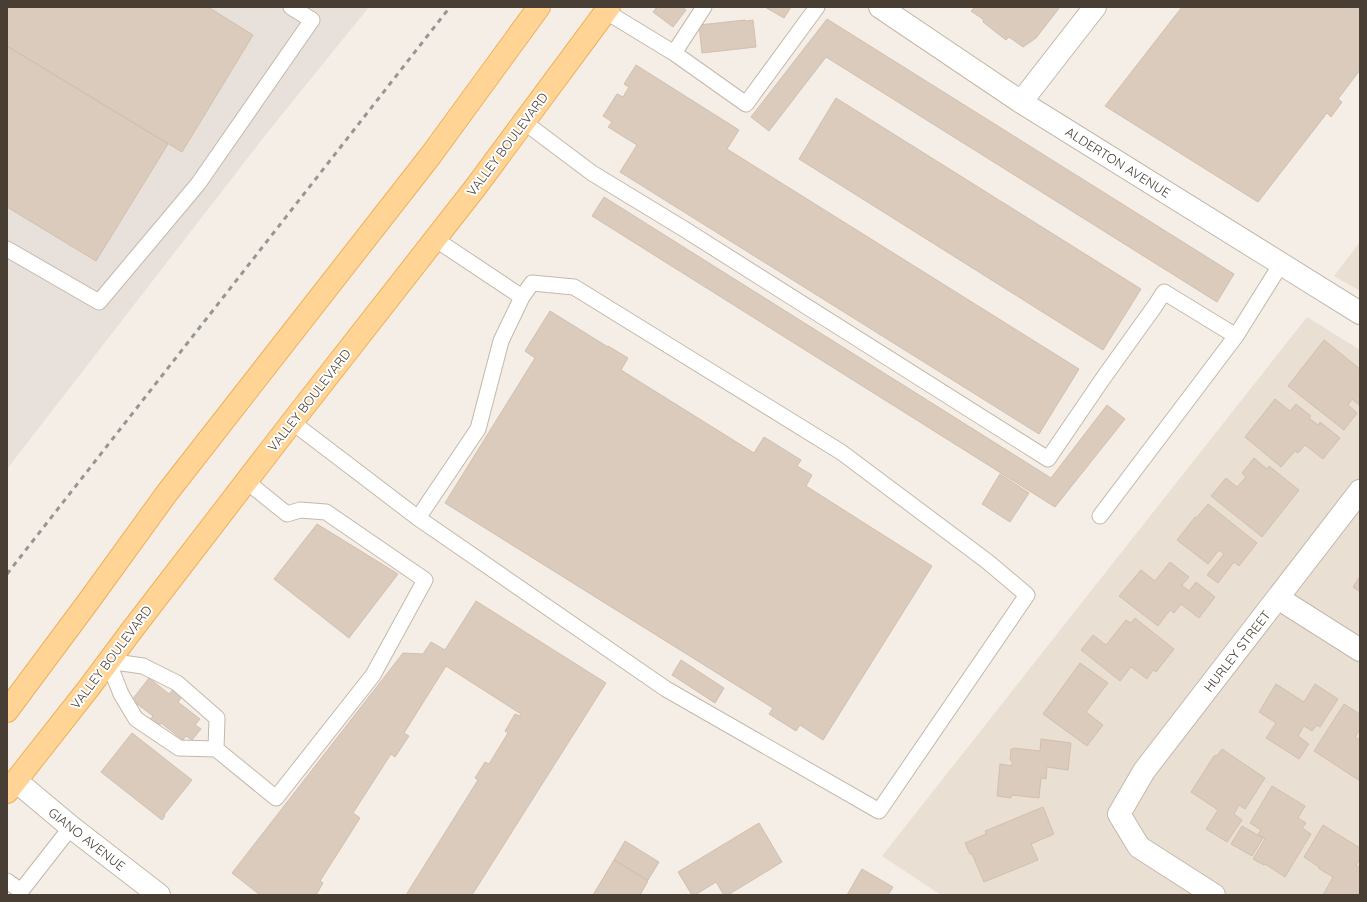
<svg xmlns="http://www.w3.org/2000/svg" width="1367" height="902" viewBox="0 0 1367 902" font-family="Quicksand,sans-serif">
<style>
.residential{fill:#e9e0d3}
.industrial{fill:#e7e0db}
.building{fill:#dacbbd;stroke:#d3bfad}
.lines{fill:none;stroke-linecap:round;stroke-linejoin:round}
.service-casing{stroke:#c4b8aa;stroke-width:17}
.minor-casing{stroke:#c4b8aa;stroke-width:24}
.primary-casing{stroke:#efb05a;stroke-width:24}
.service{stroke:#fff;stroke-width:15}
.minor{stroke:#fff;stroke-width:22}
.primary{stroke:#ffd494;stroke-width:22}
.rail{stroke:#969696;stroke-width:3;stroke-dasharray:5 5;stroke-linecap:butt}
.labels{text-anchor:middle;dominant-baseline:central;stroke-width:4;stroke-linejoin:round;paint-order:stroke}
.street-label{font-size:13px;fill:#483e34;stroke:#fff}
</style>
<rect width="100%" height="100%" fill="#f4eee6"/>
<path class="residential" d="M1360,242v49l-26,-15z
M1307,317l53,33v545h-419l-59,-39z"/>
<path class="industrial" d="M7,7h362l-102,126 -260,336z"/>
<path class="building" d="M7,7h201l45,28 -71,117 -175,-106z
M657,7h25l4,3 -13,17 -20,-15z
M765,7h26l-7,11z
M975,7h85l-24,31 -13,9 -14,-10 -3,3 -23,-18 1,-2 -13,-9z
M1182,7h178v63l-22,29 4,3 -11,15 -4,-4 -69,89 -153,-96z
M827,19l407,255 -17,28 -391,-245 -57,74 -18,-14z
M745,20l1,1 7,-1 3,27 -54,6 -3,-28z
M7,46l161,98 -72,117 -89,-54z
M636,65l103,65 -12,19 352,220 -40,65 -419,-262 17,-27 -29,-18 4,-5 -9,-6 14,-22 6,3 6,-10 -5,-3z
M836,98l305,191 -38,61 -304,-191z
M604,197l447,281 56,-73 18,14 -70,88 -463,-291z
M550,311l58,36v-1l20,12 -7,12 133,83 10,-16 37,23 -4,6 15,9 -6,11 126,80 -109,174 -23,-15 -4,6 -27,-17 4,-6 -328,-205 90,-145 -10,-7z
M1324,340l36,29v37l-8,-7 -4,6 9,8 -13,17 -56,-44z
M1275,399l15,12 6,-7 15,12 -2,2 9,7 2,-3 20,16 -17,21 -18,-14 -7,8 -3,-2 -14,16 -36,-30z
M1254,458l13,11 2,-3 30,24 -37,47 -51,-41 15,-18 11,9 9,-10 -4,-4z
M1000,474l29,19 -19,29 -28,-18z
M1208,504l49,39 -18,23 -5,-4 -16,21 -11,-8 17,-21 -5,-4 -11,14 -31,-24 18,-23 1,1z
M317,524l81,50 -49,64 -75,-59z
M1170,562l19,15 -7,8 7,6 7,-9 19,15 -16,21 -18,-14 -7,9 -4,-3 -12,16 -39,-30 22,-26 14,11z
M1360,576v16l-7,-5z
M476,601l130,82 -134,212h-66l72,-115 -3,-2 10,-16 4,2 19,-31 -3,-2 10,-17 5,2 1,-2 -75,-48 -42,67 5,3 -14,21 -4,-3 -38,59 7,5 -40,63 3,2 -7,12h-56l-28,-22 171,-220 20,1 8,-12 14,8z
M1135,618l39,31 -18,23 -3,-2 -6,9 -16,-12 -11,14 -39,-31 12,-15 13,10 20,-25 5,3z
M681,660l43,28 -9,15 -43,-28z
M1080,663l28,20 -22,29 17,13 -16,21 -44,-32z
M149,678l20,16 6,-7 9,7 -6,8 22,17 -5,6 6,4 -9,11 -6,-4 -3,4 -22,-17 -4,6 -9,-7 5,-6 -21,-16z
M1276,684l28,18 11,-18 23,15 -18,28 -3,-2 -5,6 -8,-5 -6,10 11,8 -10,15 -33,-21 10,-15 -17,-11z
M1344,704l16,10v15l-5,8 5,3v41l-46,-30z
M132,733l60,47 -28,35 1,1 -3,4 -61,-48z
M1041,739l30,4 -3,27 -21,-3 -1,12 -5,-1 -2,20 -28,-3v3l-14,-2 3,-32 12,2v-5l-2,-1 1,-11h2l1,-1 26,3z
M1222,749l43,29 -20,31 -6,-4 -5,9 8,6 -15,22 -21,-13 12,-19 -27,-18 23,-36h1l1,-1 1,1z
M1272,786l33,20 -7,12 8,5 -4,5 9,6 -26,43 -20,-13 -1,1 -11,-6 12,-20 -7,-5 3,-4 -11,-7z
M1043,807l11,27 -23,10 7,16 -54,22 -12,-28h-2l-5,-11 21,-9 -1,-3z
M759,823l23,39 -54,33h-4l-8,-13 -21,13h-3l-14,-23z
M1323,825l37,23v11l-4,6 4,3v22l-3,5h-34l10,-18 -15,-9 1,-1 -15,-10z
M1242,826l21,12 -11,18 -21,-12z
M625,841l34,21 -11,18 -34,-20z
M614,860l34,21 -8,14h-47z
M862,869l31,18 -5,8h-41z"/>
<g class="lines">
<g class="service-casing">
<path id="service" d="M605,11l69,42 72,51 71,-97
M674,53l30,-46
M524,122l68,51 92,56 364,230 56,-82 51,-71 9,-14 72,44 45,-72
M7,249l92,53 99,-118 114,-164 -21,-13
M292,422l126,96 248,171 213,122 148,-216 -39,-33 -147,-110 -267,-165 -42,-4 -10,14
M1100,516l136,-180
M418,518l60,-89 23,-88 21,-44 -87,-58
M216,749l1,-31 -40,-35 -34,-17 -35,-5 13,33 15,25 43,29 37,1 60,49 97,-123 52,-95 -99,-68 -26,-2 -13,4 -41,-33
M7,881l14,10 50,-64"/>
</g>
<g class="minor-casing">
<path id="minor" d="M880,7l141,95 339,211
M1021,102l74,-95
M1278,598l82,52
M16,781l55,46 88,68
M1214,895l-75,-48 -20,-33 25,-43 216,-280"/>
</g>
<g class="primary-casing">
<path id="primary" d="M7,711l81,-109 79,-109 264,-338 108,-148
M7,792l81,-103 44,-59 160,-208 183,-234 134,-181"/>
</g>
<use href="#service" class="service"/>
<use href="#minor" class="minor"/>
<use href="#primary" class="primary"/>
<path class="rail" d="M7,574l443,-567"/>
</g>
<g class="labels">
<g class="street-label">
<text transform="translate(507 144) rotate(-53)">VALLEY BOULEVARD</text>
<text transform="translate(1118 162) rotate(32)">ALDERTON AVENUE</text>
<text transform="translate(309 400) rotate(-52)">VALLEY BOULEVARD</text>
<text transform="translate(1237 651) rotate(-52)">HURLEY STREET</text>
<text transform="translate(111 657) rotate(-53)">VALLEY BOULEVARD</text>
<text transform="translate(87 839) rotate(38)">GIANO AVENUE</text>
</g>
</g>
<rect width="1367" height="902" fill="none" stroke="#483e34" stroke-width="16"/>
</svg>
